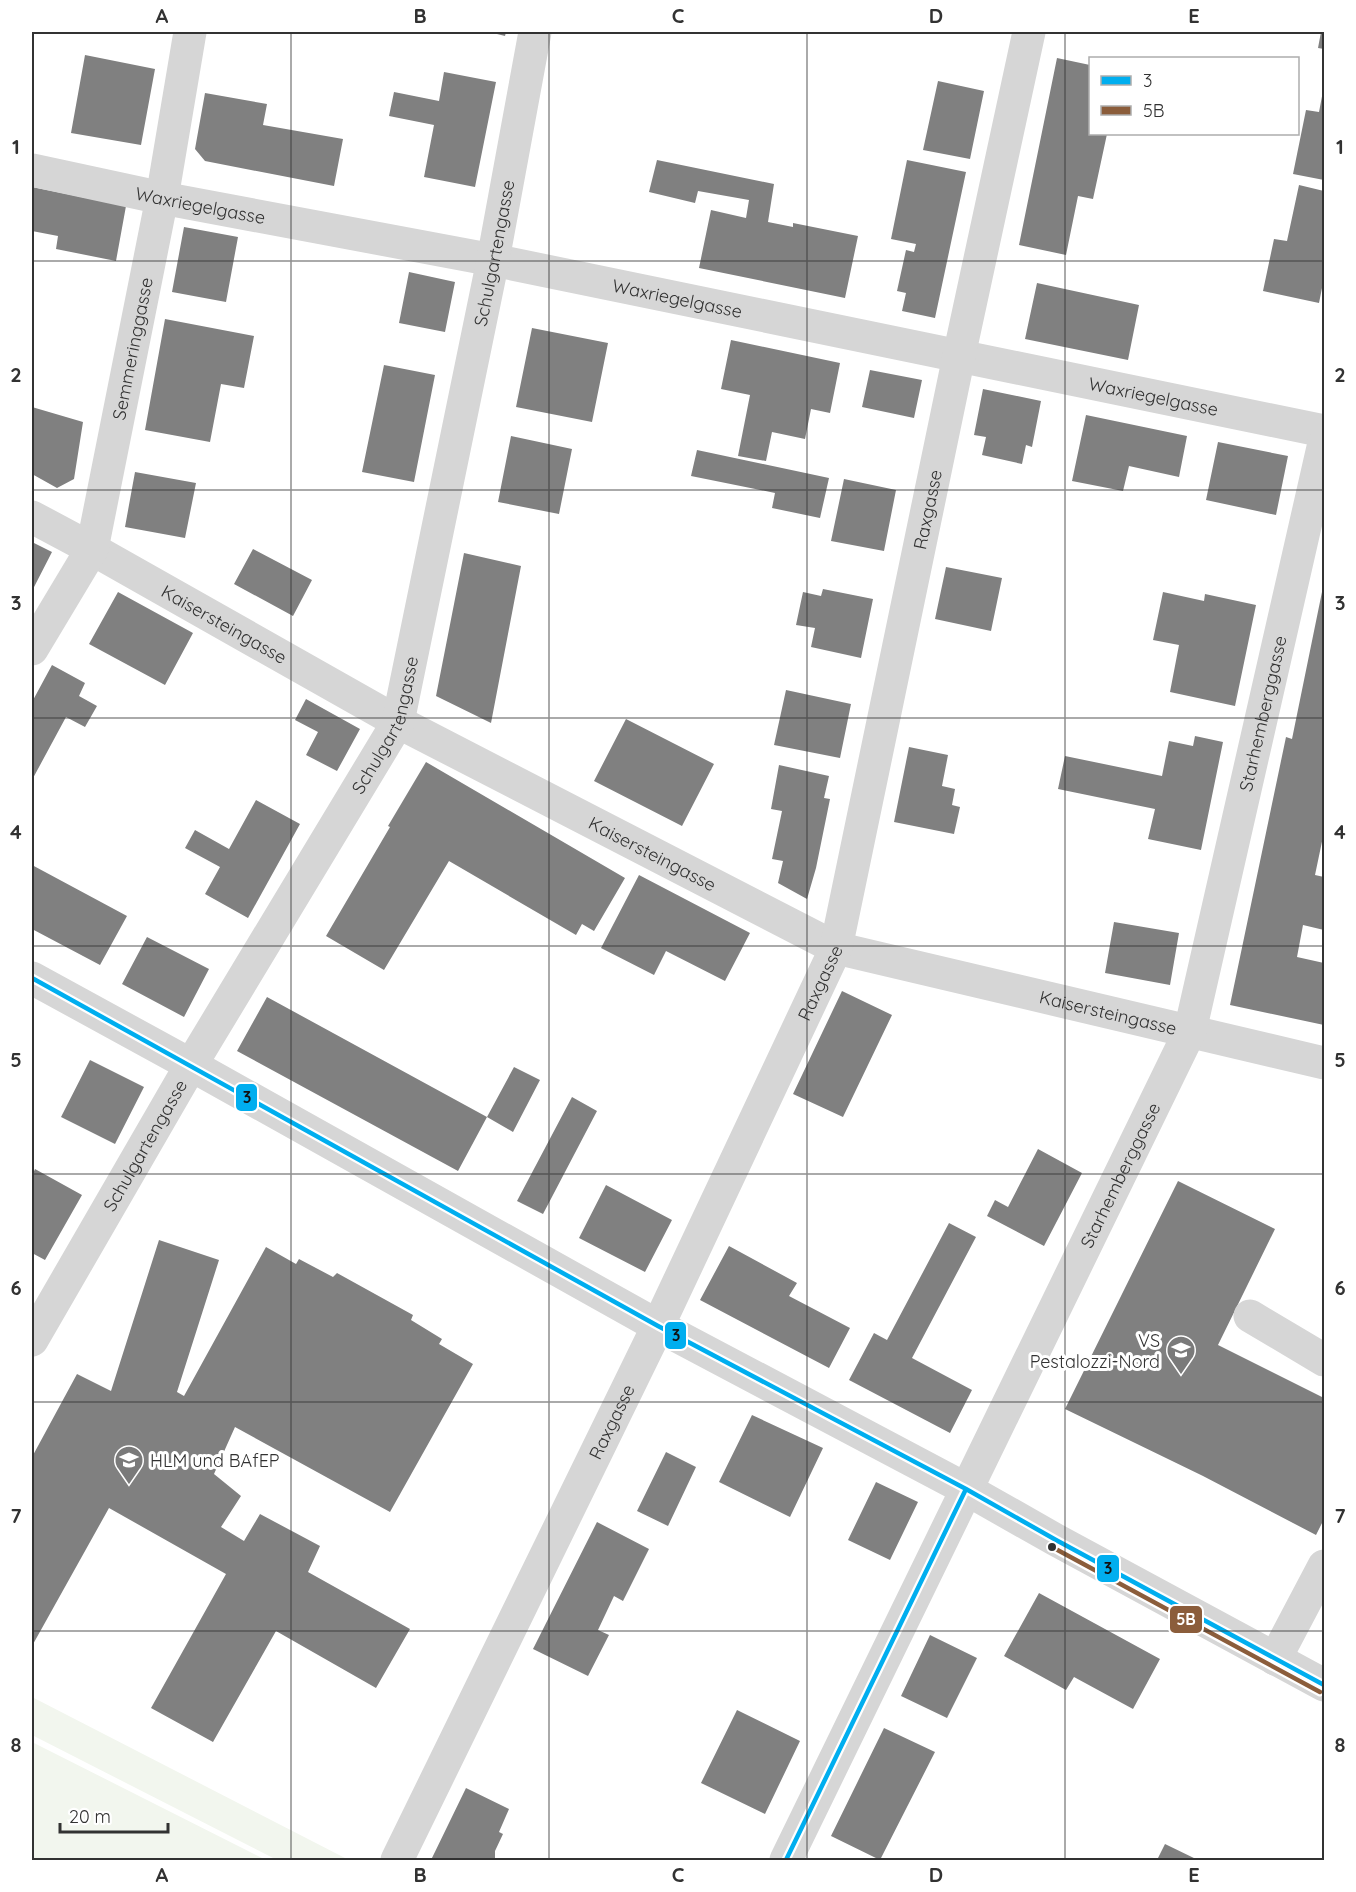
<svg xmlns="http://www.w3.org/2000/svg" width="1356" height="1892" viewBox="0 0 1356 1892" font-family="Quicksand,sans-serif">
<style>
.green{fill:#f2f6ee}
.building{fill:#808080}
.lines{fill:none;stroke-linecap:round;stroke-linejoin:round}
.minor{stroke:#d6d6d6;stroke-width:33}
.bus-1-casing{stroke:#fff;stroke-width:9}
.bus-2-casing{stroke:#fff;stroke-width:9}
.bus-1{stroke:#00aeef;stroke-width:4.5}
.bus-2{stroke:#8b5d3b;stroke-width:4.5}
.grid{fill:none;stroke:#323232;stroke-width:1.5;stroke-opacity:0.55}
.bus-dot{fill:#323232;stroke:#fff;stroke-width:2}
.labels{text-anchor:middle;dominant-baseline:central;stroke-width:6;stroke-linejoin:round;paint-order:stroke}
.street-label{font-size:18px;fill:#323232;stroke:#fff}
.poi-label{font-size:18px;fill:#323232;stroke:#fff;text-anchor:end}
.line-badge{stroke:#fff;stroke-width:2}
.badge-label{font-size:16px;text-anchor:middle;font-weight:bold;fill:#fff}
.pale-badge-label{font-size:16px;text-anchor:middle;font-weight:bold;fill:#111}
.neatline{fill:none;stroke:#323232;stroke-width:2}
.grid-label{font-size:20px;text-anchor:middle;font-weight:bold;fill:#323232}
</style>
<rect width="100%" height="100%" fill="#fff"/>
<path class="green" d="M32,1697l313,161 -1,2h-67l-245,-125z
M32,1742l234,118h-234z"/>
<path class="building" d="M489,32h17l-1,4z
M1321,32h3v17l-6,-1z
M85,55l70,14 -14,76 -70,-12z
M1057,58l33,7v69h17l-14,65 -15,-3 -12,59 -47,-10z
M444,72l52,10 -21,105 -51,-10 10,-52 -45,-9 5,-24 45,9z
M938,81l46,10 -14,68 -47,-9z
M1323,91h1v89l-31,-6 13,-64 13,2z
M205,93l62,11 -4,21 80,14 -9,47 -129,-25 -10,-12z
M657,160l117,24 -6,38 25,5v-4l65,13 -13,62 -146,-30 12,-58 35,8 3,-18 -51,-9 -3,12 -46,-11z
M907,160l59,12 -31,146 -33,-7 4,-18 -9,-2 9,-41 8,2 2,-8 -25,-5z
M1299,185l25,6v87l-5,25 -56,-12 11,-52 13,2z
M32,187l94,19 -10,55 -60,-12 2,-13 -26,-5z
M184,227l54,10 -12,65 -54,-10z
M409,272l46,10 -10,50 -46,-9z
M1037,283l102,22 -11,55 -103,-21z
M165,319l89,17 -10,52 -23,-4 -11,58 -65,-12z
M532,328l76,15 -16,79 -76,-15z
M731,340l109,23 -10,50 -19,-4 -6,30 -33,-7 -6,29 -28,-5 12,-61 -29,-6z
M384,365l51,10 -21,107 -52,-10z
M870,370l52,10 -8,38 -52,-11z
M983,389l58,12 -9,46 -6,-2 -4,19 -40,-9 4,-18 -12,-2z
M32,407l51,15 -9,57 -17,9 -25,-14z
M1086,415l101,21 -8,41 -50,-11 -6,25 -51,-10z
M511,436l61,13 -13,65 -61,-12z
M1218,442l70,14 -12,59 -70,-15z
M697,450l132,28 -9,40 -48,-10 3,-15 -84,-17z
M135,472l61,11 -11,55 -60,-11z
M844,479l52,11 -12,61 -53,-10z
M32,542l20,10 -20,39z
M253,549l59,31 -19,36 -59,-32z
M464,553l57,13 -30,157 -55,-27z
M946,567l56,11 -11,53 -56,-12z
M1323,587l1,245 -9,43 9,2v53l-21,-5 -6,32 27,6v62l-94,-20 56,-268 6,2z
M823,589l50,10 -12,59 -50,-11 4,-19 -19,-3 7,-33 18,4z
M118,592l75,41 -28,52 -76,-41z
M1163,592l41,9 1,-7 51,11 -21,101 -65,-14 9,-47 -26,-5z
M52,665l33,18 -6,13 18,10 -12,21 -19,-10 -34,63v-78z
M786,690l65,14 -11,54 -66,-13z
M306,699l54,30 -23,42 -31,-16 12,-23 -23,-12z
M626,719l88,45 -32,62 -88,-45z
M1195,736l28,6 -22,108 -53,-11 7,-30 -97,-20 7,-33 97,20 7,-35 24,5z
M909,747l39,8 -6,31 13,3 -3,16 8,2 -6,27 -60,-12z
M426,762l199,116 -31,53 -12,-7 -6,11 -127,-74 -65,109 -58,-34 64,-109 -2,-1z
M779,765l50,11 -5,22 6,1 -14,69 -9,31 -29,-16 5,-22 -11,-2 10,-48 -11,-2z
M256,800l44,24 -52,94 -43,-24 15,-27 -35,-19 10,-18 34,19z
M32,865l95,51 -27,49 -68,-36z
M639,875l111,58 -25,48 -59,-30 -12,24 -53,-27z
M1114,922l65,11 -9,52 -65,-12z
M147,937l62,32 -25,48 -62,-33z
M842,991l50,24 -49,102 -50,-23z
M267,997l220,120 -29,54 -221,-120z
M90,1060l54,27 -29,57 -54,-27z
M514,1067l26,13 -27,52 -26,-15z
M572,1097l25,14 -54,103 -26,-13z
M1038,1149l44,24 -38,73 -57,-30 8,-16 13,7z
M35,1169l47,26 -37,65 -13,-7v-77z
M1178,1181l97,48 -57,116 106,53v121l-8,16 -113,-59 -138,-67z
M606,1185l66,35 -27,52 -66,-34z
M949,1223l27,14 -64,121 60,32 -22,43 -101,-53 25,-47 13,7z
M159,1240l60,20 -42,132 7,4 82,-149 30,17 3,-5 34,18 4,-4 76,42 -2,5 31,19 -3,5 34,20 -83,148 -155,-85 -21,47 27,22 -20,31 23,14 16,-27 60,32 -12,26 102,57 -34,59 -100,-57 -63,111 -62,-34 75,-134 -117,-66 -77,138v-189l45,-83 34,17z
M729,1246l68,37 -8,13 61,32 -21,40 -129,-68z
M752,1415l71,33 -33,69 -71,-35z
M666,1452l30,15 -28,59 -31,-15z
M876,1482l42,20 -28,58 -42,-20z
M597,1522l52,27 -26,52 -9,-5 -16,34 11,5 -21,41 -55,-27z
M1039,1593l121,66 -27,50 -59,-32 -8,13 -62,-34z
M930,1635l47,23 -30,60 -46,-22z
M737,1710l63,31 -35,73 -64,-31z
M884,1728l51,24 -55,108 -49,-24z
M466,1788l43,21 -10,23 4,2 -8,17v9h-64z
M1165,1844l33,16h-41z"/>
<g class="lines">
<g class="minor">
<path id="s1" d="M32,170l130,28 331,62 831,171"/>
<path id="s2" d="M32,517l60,32 306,173 438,226 488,115"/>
<path id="s3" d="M32,649l60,-100 70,-351 28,-166"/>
<path d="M32,978l159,87 467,261 308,163 90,51 268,145"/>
<path d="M1250,1316l74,44"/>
<path id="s4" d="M32,1340l159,-275 207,-343 95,-462 42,-228"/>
<path d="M1275,1659l49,-93"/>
<path id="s5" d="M397,1860l261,-534 178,-378 123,-592 70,-324"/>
<path id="s6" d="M786,1860l404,-829 134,-588"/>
</g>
<g class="bus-1-casing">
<path id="bus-1" d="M32,978l626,348 308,163 90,51 268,145
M786,1860l180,-371"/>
</g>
<g class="bus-2-casing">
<path id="bus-2" d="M1052,1547l268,145"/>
</g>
<use href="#bus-1" class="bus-1"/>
<use href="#bus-2" class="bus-2"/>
</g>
<path class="grid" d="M291,32v1828M549,32v1828M807,32v1828M1065,32v1828M32,261h1292M32,490h1292M32,718h1292M32,946h1292M32,1174h1292M32,1402h1292M32,1631h1292"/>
<defs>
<g id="school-pin" transform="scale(1.5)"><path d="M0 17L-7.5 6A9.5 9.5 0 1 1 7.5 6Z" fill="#7a7a7a" stroke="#fff"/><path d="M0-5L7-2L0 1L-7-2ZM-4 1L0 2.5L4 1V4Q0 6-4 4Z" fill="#fff"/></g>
</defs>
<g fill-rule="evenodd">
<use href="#school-pin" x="1181" y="1350"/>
<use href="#school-pin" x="129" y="1460"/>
</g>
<circle class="bus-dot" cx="1052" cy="1547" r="5"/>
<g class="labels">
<g class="street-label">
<text stroke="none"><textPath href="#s1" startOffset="172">Waxriegelgasse</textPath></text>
<text stroke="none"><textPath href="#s4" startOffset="1197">Schulgartengasse</textPath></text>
<text stroke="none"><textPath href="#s1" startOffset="658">Waxriegelgasse</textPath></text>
<text stroke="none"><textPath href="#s3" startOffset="321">Semmeringgasse</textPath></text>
<text stroke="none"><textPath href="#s1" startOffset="1144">Waxriegelgasse</textPath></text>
<text stroke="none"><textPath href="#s5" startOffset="1460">Raxgasse</textPath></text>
<text stroke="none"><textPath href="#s2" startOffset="220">Kaisersteingasse</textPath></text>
<text stroke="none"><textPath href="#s6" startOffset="1248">Starhemberggasse</textPath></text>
<text stroke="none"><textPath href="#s4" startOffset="711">Schulgartengasse</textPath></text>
<text stroke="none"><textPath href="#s2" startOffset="706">Kaisersteingasse</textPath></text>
<text stroke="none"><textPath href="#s5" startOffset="974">Raxgasse</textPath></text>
<text stroke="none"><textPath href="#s2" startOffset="1192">Kaisersteingasse</textPath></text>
<text stroke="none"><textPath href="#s4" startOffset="225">Schulgartengasse</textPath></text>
<text stroke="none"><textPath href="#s6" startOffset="762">Starhemberggasse</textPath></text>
<text stroke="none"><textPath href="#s5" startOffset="488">Raxgasse</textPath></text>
</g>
<g class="poi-label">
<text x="1160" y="1340">VS<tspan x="1160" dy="21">Pestalozzi-Nord</tspan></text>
<text x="150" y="1460" text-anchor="start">HLM und BAfEP</text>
</g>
</g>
<g class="line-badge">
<rect x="235" y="1083" width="23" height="29" rx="6" fill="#00aeef"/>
<rect x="664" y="1321" width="23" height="29" rx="6" fill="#00aeef"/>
<rect x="1096" y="1554" width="24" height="29" rx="6" fill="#00aeef"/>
<rect x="1169" y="1605" width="34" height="29" rx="6" fill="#8b5d3b"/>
</g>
<g class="badge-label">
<text x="1186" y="1625">5B</text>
</g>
<g class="pale-badge-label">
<text x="247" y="1103">3</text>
<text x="676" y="1341">3</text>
<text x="1108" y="1574">3</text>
</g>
<rect width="1356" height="1892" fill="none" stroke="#ffffff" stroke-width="66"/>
<rect x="1089" y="57" width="210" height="78" fill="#ffffff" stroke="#adadad" stroke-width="1.5"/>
<rect x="1101" y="76" width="30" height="9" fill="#00aeef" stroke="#adadad" stroke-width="1.5"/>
<text x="1143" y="87" font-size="18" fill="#323232">3</text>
<rect x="1101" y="106" width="30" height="9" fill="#8b5d3b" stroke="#adadad" stroke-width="1.5"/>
<text x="1143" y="117" font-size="18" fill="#323232">5B</text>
<path d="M60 1823v9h108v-9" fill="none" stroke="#323232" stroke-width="3"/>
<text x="69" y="1823" font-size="18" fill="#323232" stroke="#ffffff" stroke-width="4.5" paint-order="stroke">20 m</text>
<rect x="33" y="33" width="1290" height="1826" class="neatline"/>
<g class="grid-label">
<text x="162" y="23">A</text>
<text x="420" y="23">B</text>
<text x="678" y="23">C</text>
<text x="936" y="23">D</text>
<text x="1194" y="23">E</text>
<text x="16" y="154">1</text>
<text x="1340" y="154">1</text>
<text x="16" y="382">2</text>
<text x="1340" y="382">2</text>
<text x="16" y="610">3</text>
<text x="1340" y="610">3</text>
<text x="16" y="839">4</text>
<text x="1340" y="839">4</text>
<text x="16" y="1067">5</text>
<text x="1340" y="1067">5</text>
<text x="16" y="1295">6</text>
<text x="1340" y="1295">6</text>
<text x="16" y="1523">7</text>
<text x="1340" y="1523">7</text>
<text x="16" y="1752">8</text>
<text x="1340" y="1752">8</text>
<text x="162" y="1882">A</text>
<text x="420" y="1882">B</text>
<text x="678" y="1882">C</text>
<text x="936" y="1882">D</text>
<text x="1194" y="1882">E</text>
</g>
</svg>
